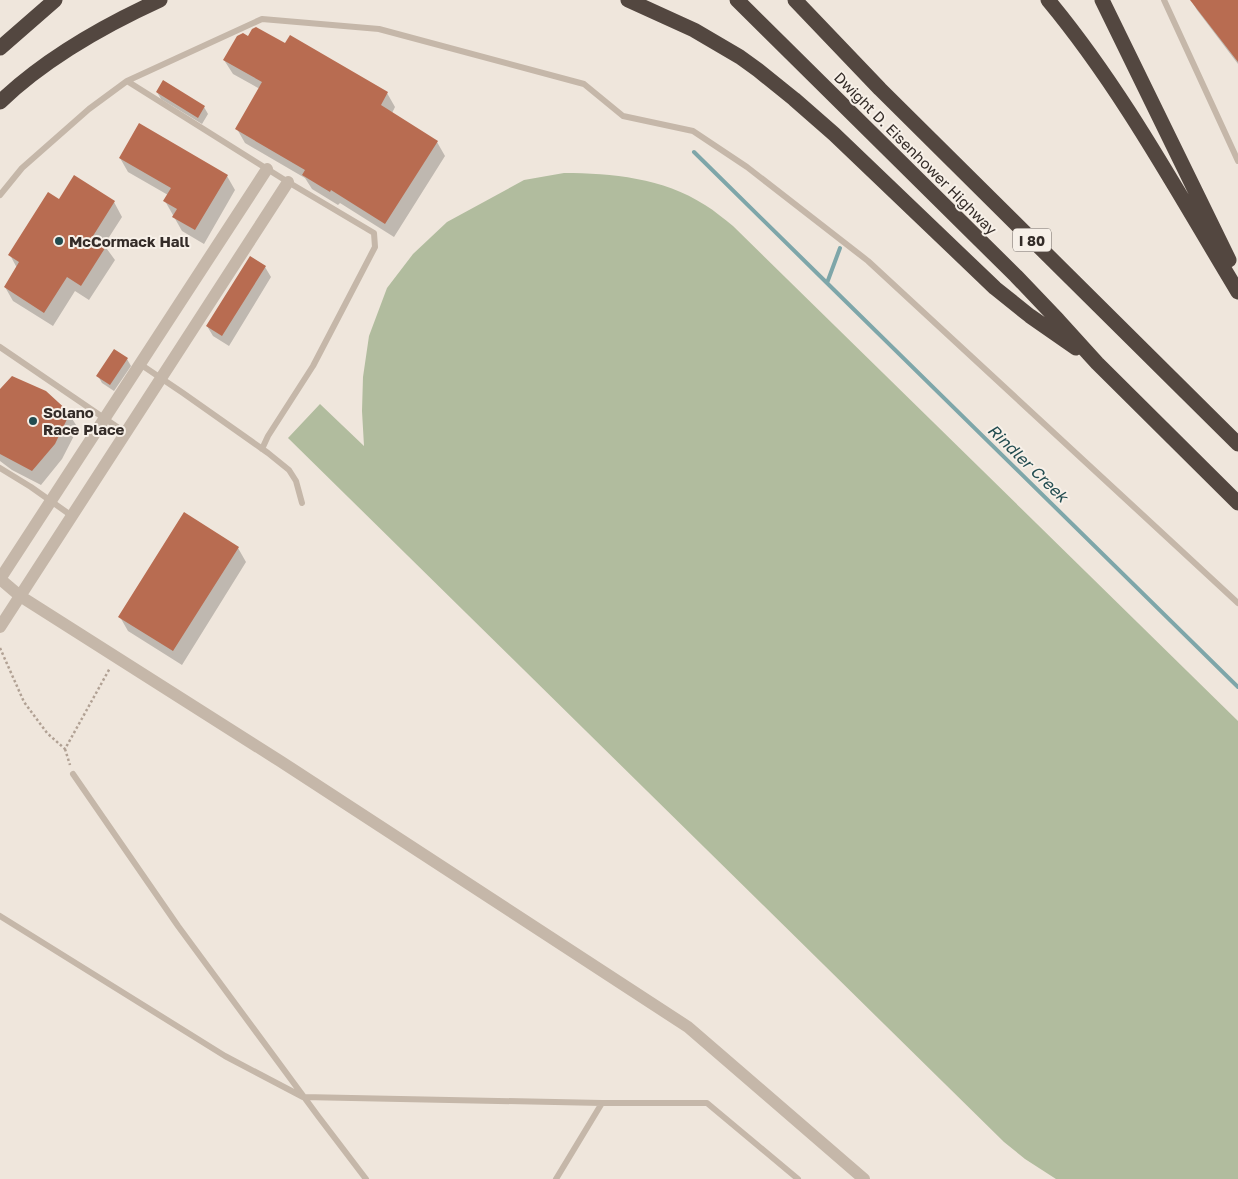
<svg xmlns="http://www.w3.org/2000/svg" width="1238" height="1179" viewBox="0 0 1238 1179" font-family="'Golos Text',sans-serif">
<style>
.green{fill:#b1bc9e}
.shadow{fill:#0003}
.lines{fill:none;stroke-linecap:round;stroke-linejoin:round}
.stream{stroke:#7ea6a9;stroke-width:4}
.building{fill:#b86c51}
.path{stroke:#b1a194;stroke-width:2.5;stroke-dasharray:2.5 2.5;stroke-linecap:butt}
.service{stroke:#c5b7a9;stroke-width:6}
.minor{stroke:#c5b7a9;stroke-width:12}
.motorway{stroke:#534740;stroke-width:15}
.poi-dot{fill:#224c50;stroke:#f7f0e8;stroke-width:2}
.labels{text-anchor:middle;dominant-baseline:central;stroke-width:4;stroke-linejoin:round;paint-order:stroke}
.shield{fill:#f7f0e8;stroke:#6e6762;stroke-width:1}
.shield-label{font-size:14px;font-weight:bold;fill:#342c28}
.street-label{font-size:15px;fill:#342c28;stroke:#f7f0e8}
.poi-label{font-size:15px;font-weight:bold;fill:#342c28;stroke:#f7f0e8;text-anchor:start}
.water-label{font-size:16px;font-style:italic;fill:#224c50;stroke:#f7f0e8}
</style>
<rect width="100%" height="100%" fill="#efe6dc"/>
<path class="green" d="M564,173c48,0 99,5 141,32 10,6 19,14 28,21l505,495v458h-182l-31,-20 -21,-17 -716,-704 32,-34 44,42 -2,-35 1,-34 6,-41 18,-48 26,-34 34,-32 77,-42z"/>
<path class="shadow" d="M1191,0h47v64l-41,-54z
M249,38l36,7 102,48 8,14 -3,6 45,29 8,14 -51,81 -54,-34 -2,2 -26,-16 -7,-11 -60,-35 -8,-14 23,-40 -27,-15 -9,-14z
M157,92l47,15 4,7 -6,10 -41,-25z
M120,158l107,18 8,14 -31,54 -22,-13 -17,-30 3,-6 -40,-23z
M59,200l55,2 8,15 -18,28 11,15 -26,40 -14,-9 -22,35 -40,-25 -8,-14 12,-19 -7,-13z
M265,267l6,10 -42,69 -16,-10 -6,-10z
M127,359l4,7 -17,25 -12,-8 -4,-7z
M0,391l69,23 9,14 -16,31 -21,26 -29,-15 -12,-9z
M238,548l8,14 -64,103 -54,-34 -8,-14z"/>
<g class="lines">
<path class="stream" d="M694,152l133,131
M840,248l-13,35 411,404"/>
</g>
<path class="building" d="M1190,0h48v62z
M256,27l29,16 5,-8 98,57 -7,13 57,36 -53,83 -54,-34 -1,2 -28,-17 3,-5 -70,-41 27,-47 -39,-22 14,-24 6,-3 5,3 4,-7z
M163,80l42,26 -7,12 -42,-26z
M139,123l89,52 -33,55 -23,-13 5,-8 -14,-8 8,-13 -52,-30z
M74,175l41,26 -22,35 14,9 -26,41 -14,-9 -23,36 -40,-26 15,-25 -11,-7 40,-63 11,7z
M250,256l16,10 -44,70 -16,-10z
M114,349l14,9 -18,27 -14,-9z
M12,376l34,15 24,22 -15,31 -23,27 -32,-17v-65z
M184,512l55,35 -66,104 -55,-34z"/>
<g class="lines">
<path class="path" d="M0,648l24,54 23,31 18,16 45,-81
M65,749l5,16"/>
<path class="service" d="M1164,0l74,161
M127,81l135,-62 117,10 205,55 39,32 70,15 54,36 121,94 370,342
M0,195l22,-27 67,-59 38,-28 161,101 86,51 1,14 -62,119 -45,70 -6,13
M0,347l126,86
M140,364l43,29 85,60 21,17 7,11 6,22
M0,468l31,19 41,29
M73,774l105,152 140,190 48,63
M0,916l225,140 78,41 299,6
M556,1179l46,-76h105l91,76"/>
<path class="minor" d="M0,579l20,17 260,165 408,266 176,152
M0,579l267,-410
M0,627l288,-445"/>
<path class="motorway" d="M628,0l66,30 46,27 18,13 36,29 40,35 161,154 35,28 46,32
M737,0l279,276 42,44 39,43 141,140
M795,0l85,89 358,355
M1048,0c74,89 130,193 190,292
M1102,0l127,260
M0,48l55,-48
M0,102c46,-44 103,-76 160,-102"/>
</g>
<g class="poi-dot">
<circle cx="59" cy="241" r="5"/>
<circle cx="33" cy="421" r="5"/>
</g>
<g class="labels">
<rect class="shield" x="1013" y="228.5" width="38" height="23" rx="4"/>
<g class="shield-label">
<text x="1032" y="240">I 80</text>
</g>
<g class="street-label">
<text transform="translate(916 153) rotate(45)">Dwight D. Eisenhower Highway</text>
</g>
<g class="poi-label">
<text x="69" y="241">McCormack Hall</text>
<text x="43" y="412">Solano<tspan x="43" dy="17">Race Place</tspan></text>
</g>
<g class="water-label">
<text transform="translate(1028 463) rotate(44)">Rindler Creek</text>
</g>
</g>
</svg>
